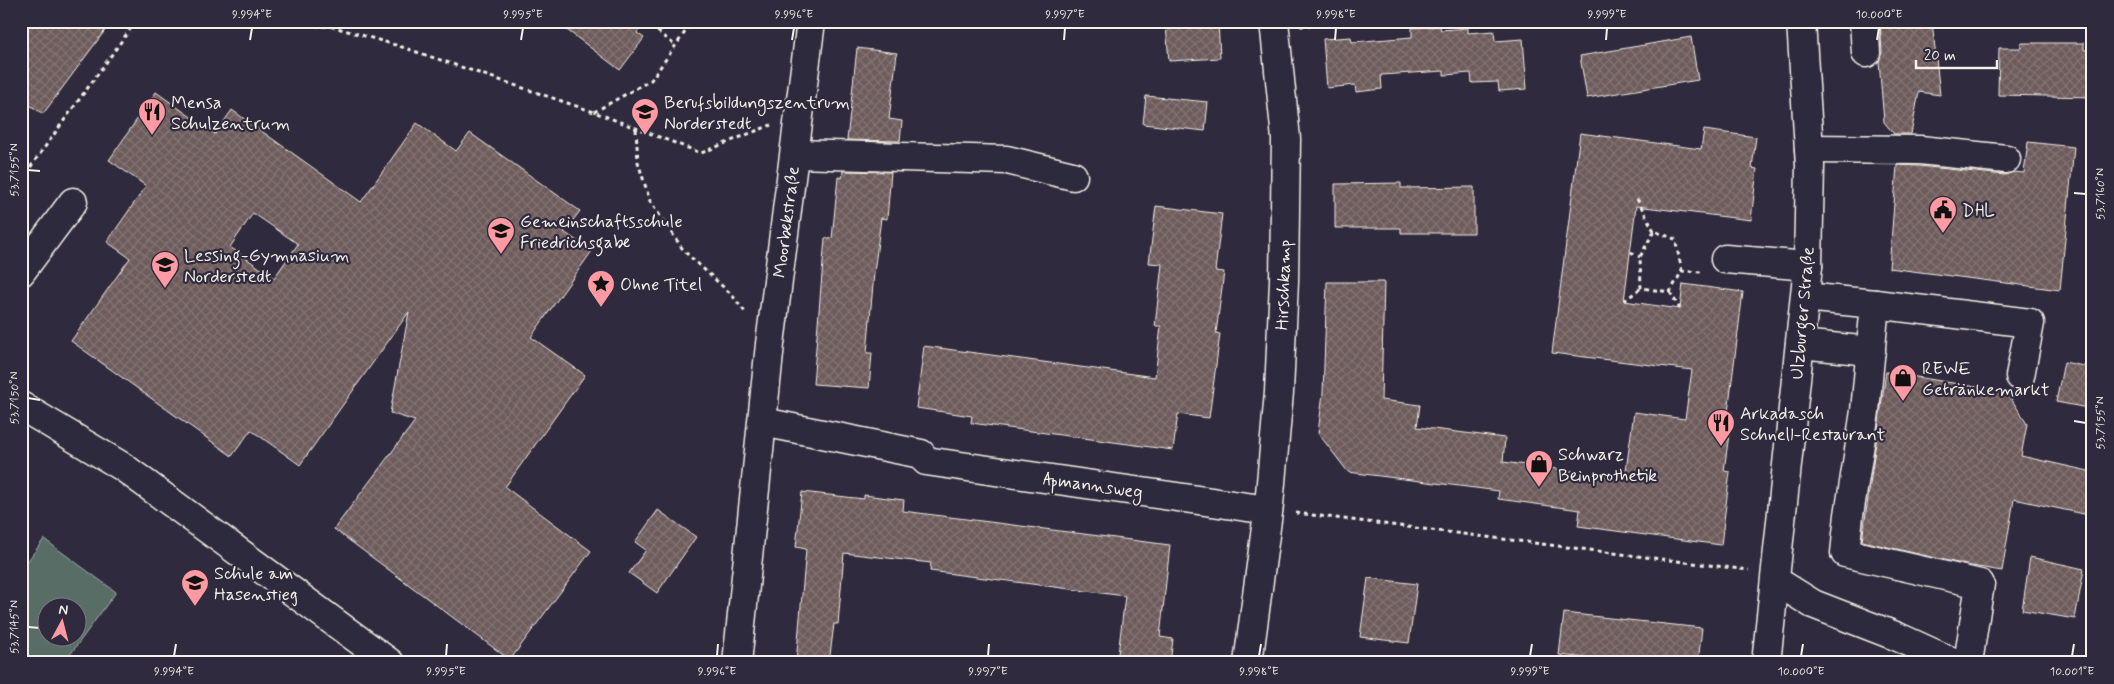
<svg xmlns="http://www.w3.org/2000/svg" width="2114" height="684" font-family="Mynerve,sans-serif">
<defs>
<pattern id="building-cross-hatch" width="8" height="8" patternUnits="userSpaceOnUse" patternTransform="scale(1.25)"><rect width="8" height="8" fill="#6e5b5b"/><path d="M0 0l8 8M0 8l8-8" fill="none" stroke="#837373"/></pattern>
</defs>
<rect width="100%" height="100%" fill="#2f2a3d"/>
<filter id="ink" filterUnits="userSpaceOnUse"><feTurbulence type="fractalNoise" baseFrequency=".02" numOctaves="2"/><feDisplacementMap in="SourceGraphic" scale="10" xChannelSelector="R" yChannelSelector="G"/><feConvolveMatrix kernelMatrix="1 2 1 2 8 2 1 2 1" color-interpolation-filters="sRGB"/></filter>
<g filter="url(#ink)">
<!-- pitch -->
<path fill="#596d66" stroke="#a6afa7" fill-rule="evenodd" d="M44,539L116,592L64,663H21V570ZM48,606H78V636H48Z"/>
<!-- building -->
<g fill="url(#building-cross-hatch)" stroke="#f4f1e8" fill-rule="evenodd">
<path d="M21,21H112L43,114L21,99Z"/>
<path d="M555,21H645L637,33L644,38L620,70Z"/>
<path d="M1218,21L1220,58L1169,61L1166,25Z"/>
<path d="M1880,21H1932L1940,95L1919,92L1911,134H1894L1884,122L1879,61L1882,52Z"/>
<path d="M1440,26L1441,30L1468,28V33L1494,31L1495,41L1523,39L1527,89L1499,91L1498,82L1472,83L1471,73L1444,75V71L1381,75L1382,89L1356,92L1355,85L1327,88L1323,39L1351,37L1352,42L1412,37V28Z"/>
<path d="M1691,37L1698,80L1587,98L1580,56Z"/>
<path d="M2021,43H2084V50H2093V97L1998,95L1999,48H2021Z"/>
<path d="M857,48L897,53L889,119L902,121L900,141L847,140Z"/>
<path d="M156,92L215,134L232,110L361,202L417,123L456,151L470,133L580,211L564,232L592,251L531,337L585,375L505,487L591,551L510,660L334,529L415,421L390,413L409,312L300,465L251,430L232,456L71,341L130,258L107,242L146,186L109,160ZM253,213L298,244L274,278L230,247Z"/>
<path d="M1146,96L1208,102L1205,131L1143,124Z"/>
<path d="M1704,130L1756,137L1752,168L1757,169L1751,220L1636,206L1624,301L1680,309L1683,284L1743,292L1728,412H1732L1724,471L1730,472L1721,545L1578,526L1580,510L1498,499L1499,491L1348,472L1318,433L1323,393L1327,282H1384L1381,400L1420,405L1417,427L1505,438L1503,462L1625,478L1634,412L1685,419L1692,370L1552,353L1580,133L1701,149Z"/>
<path d="M2028,142L2074,147L2060,290L1889,268L1897,165L1919,166L2004,175L2014,172L2024,173Z"/>
<path d="M843,171L891,172L887,219L881,218L874,273L867,353H872L869,388L813,384L825,238L832,239L838,177L842,178Z"/>
<path d="M1401,183V188L1474,187V233H1401V228H1335V184Z"/>
<path d="M1156,206L1222,214L1215,271L1224,272L1216,333L1220,334L1209,418L1178,414L1173,450L971,423L972,416L916,408L924,346L1155,377L1161,326H1155L1162,264L1149,263Z"/>
<path d="M2064,362L2093,368V409L2056,402Z"/>
<path d="M1886,372L2007,392L2027,424L2021,456L2093,472V516L2014,499L2002,571L1966,565L1862,541Z"/>
<path d="M802,492L864,499V495L904,500L903,511L1170,545L1160,637L1173,639L1170,663H1117L1125,596L930,571L931,563L844,553L838,624H834L829,663H796L806,549L796,547Z"/>
<path d="M658,510L696,537L657,593L629,573L646,550L635,542Z"/>
<path d="M2030,557L2084,569L2075,619L2022,610Z"/>
<path d="M1368,578L1417,584L1409,643L1360,637Z"/>
<path d="M1564,613L1702,628L1698,663H1633L1559,655Z"/>
</g>
<g fill="none" stroke-linecap="round" stroke-linejoin="round">
<defs>
<g id="minor">
<path d="M1864,21L1866,53"/>
<path d="M1809,149L1920,150L2006,159"/>
<path d="M795,154L1007,160L1073,176"/>
<path d="M1725,259L1808,266"/>
<path d="M21,272L73,202"/>
<path d="M1805,297L1875,304L1865,411L1849,515L1845,553L1980,584L1968,663"/>
<path d="M1875,304L2030,323L2020,376"/>
<path d="M1800,344L1871,351"/>
<path d="M21,406L123,467L390,663"/>
<path d="M763,422L921,454L926,461L1268,510"/>
<path d="M1776,581L1813,604L1898,637L1955,663"/>
<path d="M737,663L770,344L811,21"/>
<path d="M1248,663L1269,505L1279,392L1284,281L1286,139L1274,21"/>
</g>
<path id="major" d="M1766,663L1808,266L1810,166L1801,21"/>
</defs>
<!-- minor casing -->
<use href="#minor" stroke="#f4f1e8" stroke-width="31"/>
<!-- major casing -->
<use href="#major" stroke="#f4f1e8" stroke-width="31"/>
<!-- path -->
<g stroke="#f4f1e8" stroke-width="3" stroke-dasharray="4 4" stroke-linecap="butt">
<path d="M251,21L334,27L402,47L594,112L701,153L771,125"/>
<path d="M645,21L676,46"/>
<path d="M1300,26L1362,21"/>
<path d="M594,112L651,80L693,21"/>
<path d="M636,129L638,162L650,201L684,251L732,295L745,312"/>
<path d="M21,180L136,21"/>
<path d="M1637,199L1654,231"/>
<path d="M1631,252L1640,257"/>
<path d="M1682,271L1675,239L1654,231L1640,257L1641,288L1670,292L1682,271L1701,272"/>
<path d="M1670,292L1680,309"/>
<path d="M1624,301L1641,288"/>
<path d="M1296,513L1749,570"/>
</g>
<!-- minor -->
<use href="#minor" stroke="#2f2a3d" stroke-width="28"/>
<!-- major -->
<use href="#major" stroke="#2f2a3d" stroke-width="28"/>
</g>
</g>
<!-- ticks -->
<path fill="none" stroke="#f4f1e8" stroke-width="2" d="M250,40L252,28M521,40L523,28M792,40L794,28M1064,40L1065,28M1335,40L1336,28M1606,40L1607,28M1877,40L1879,28M28,170L40,171M2074,193L2086,194M28,398L40,400M2074,421L2086,423M28,627L40,628M174,656L176,644M446,656L447,644M717,656L718,644M988,656L989,644M1259,656L1261,644M1530,656L1532,644M1801,656L1803,644M2072,656L2074,644"/>
<!-- icons -->
<defs>
<symbol id="restaurant-pin" viewBox="-11 -11 22 30"><path d="M0 17L-7.5 6A9.5 9.5 0 1 1 7.5 6Z" fill="#ff9aa2" stroke="#2f2a3d"/><path d="M-5-6h1v4h1v-4h1v4h1v-4h1v5L-1.5 .5V6h-2V.5L-5-1ZM5-6V6H3V1.5H1.5Q1.5-4 5-6Z" fill="#111"/></symbol>
<symbol id="school-pin" viewBox="-11 -11 22 30"><path d="M0 17L-7.5 6A9.5 9.5 0 1 1 7.5 6Z" fill="#ff9aa2" stroke="#2f2a3d"/><path d="M0-5L7-2L0 1L-7-2ZM-4 1L0 2.5L4 1V4Q0 6-4 4Z" fill="#111"/></symbol>
<symbol id="civic-pin" viewBox="-11 -11 22 30"><path d="M0 17L-7.5 6A9.5 9.5 0 1 1 7.5 6Z" fill="#ff9aa2" stroke="#2f2a3d"/><path d="M-.6-6.5H3V-4.5H.6V-3L4-1V1h2V6H-6V1h2V-1L-.6-3ZM-1.2 2.5V6h2.4V2.5Z" fill="#111"/></symbol>
<symbol id="sight-pin" viewBox="-11 -11 22 30"><path d="M0 17L-7.5 6A9.5 9.5 0 1 1 7.5 6Z" fill="#ff9aa2" stroke="#2f2a3d"/><path d="M0-6L1.8-2.2L6-1.7L2.9 1.2L3.7 5.4L0 3.3L-3.7 5.4L-2.9 1.2L-6-1.7L-1.8-2.2Z" fill="#111"/></symbol>
<symbol id="shop-pin" viewBox="-11 -11 22 30"><path d="M0 17L-7.5 6A9.5 9.5 0 1 1 7.5 6Z" fill="#ff9aa2" stroke="#2f2a3d"/><path d="M-5-2.5h2.3a2.7 3.5 0 0 1 5.4 0H5L5.5 6h-11ZM-1.5-2.5h3a1.5 2.3 0 0 0-3 0Z" fill="#111"/></symbol>
</defs>
<g fill-rule="evenodd">
<use href="#restaurant-pin" x="136" y="96" width="32" height="43"/>
<use href="#school-pin" x="629" y="96" width="32" height="43"/>
<use href="#civic-pin" x="1927" y="194" width="32" height="43"/>
<use href="#school-pin" x="485" y="215" width="32" height="43"/>
<use href="#school-pin" x="149" y="249" width="32" height="43"/>
<use href="#sight-pin" x="585" y="268" width="32" height="43"/>
<use href="#shop-pin" x="1887" y="362" width="32" height="43"/>
<use href="#restaurant-pin" x="1705" y="407" width="32" height="43"/>
<use href="#shop-pin" x="1523" y="448" width="32" height="43"/>
<use href="#school-pin" x="179" y="567" width="32" height="43"/>
</g>
<g text-anchor="middle" stroke-width="4.5" stroke-linejoin="round" paint-order="stroke">
<!-- poi labels -->
<g font-size="18" fill="#f4f1e8" stroke="#2f2a3d" text-anchor="start">
<text x="171" y="108">Mensa<tspan x="171" dy="21">Schulzentrum</tspan></text>
<text x="664" y="108">Berufsbildungszentrum<tspan x="664" dy="21">Norderstedt</tspan></text>
<text x="1962" y="216">DHL</text>
<text x="520" y="227">Gemeinschaftsschule<tspan x="520" dy="21">Friedrichsgabe</tspan></text>
<text x="184" y="261">Lessing-Gymnasium<tspan x="184" dy="21">Norderstedt</tspan></text>
<text x="620" y="290">Ohne Titel</text>
<text x="1922" y="374">REWE<tspan x="1922" dy="21">Getränkemarkt</tspan></text>
<text x="1740" y="419">Arkadasch<tspan x="1740" dy="21">Schnell-Restaurant</tspan></text>
<text x="1558" y="460">Schwarz<tspan x="1558" dy="21">Beinprothetik</tspan></text>
<text x="214" y="579">Schule am<tspan x="214" dy="21">Hasenstieg</tspan></text>
</g>
<!-- street labels -->
<g font-size="18" fill="#f4f1e8" stroke="#2f2a3d">
<text transform="translate(786 222) rotate(-83)" y="6">Moorbekstraße</text>
<text transform="translate(1283 285) rotate(-88)" y="6">Hirschkamp</text>
<text transform="translate(1802 313) rotate(-85)" y="6">Ulzburger Straße</text>
<text transform="translate(1093 485) rotate(8)" y="6">Apmannsweg</text>
</g>
</g>
<!-- margin -->
<rect width="2114" height="684" fill="none" stroke="#2f2a3d" stroke-width="55"/>
<!-- north arrow -->
<g transform="translate(62 622) rotate(7)"><circle r="24" fill="#2f2a3d" stroke="#7e7a81"/>
<path d="M0-4L9 19L0 12L-9 19Z" fill="#ff9aa2"/>
<text y="-8" font-size="14" font-weight="bold" text-anchor="middle" fill="#f4f1e8">N</text>
</g>
<!-- scale -->
<path d="M1916 60v8h81v-8" fill="none" stroke="#f4f1e8" stroke-width="2.5"/>
<text x="1924" y="60" font-size="15" fill="#f4f1e8" stroke="#2f2a3d" stroke-width="4" paint-order="stroke">20 m</text>
<rect x="28" y="28" width="2058" height="628" fill="none" stroke="#f4f1e8" stroke-width="2"/>
<g font-size="12" text-anchor="middle" fill="#f4f1e8">
<text x="252" y="18">9.994°E</text>
<text x="523" y="18">9.995°E</text>
<text x="794" y="18">9.996°E</text>
<text x="1065" y="18">9.997°E</text>
<text x="1336" y="18">9.998°E</text>
<text x="1607" y="18">9.999°E</text>
<text x="1879" y="18">10.000°E</text>
<text transform="translate(14 170) rotate(-90)" y="4">53.7155°N</text>
<text transform="translate(2100 194) rotate(-90)" y="4">53.7160°N</text>
<text transform="translate(14 398) rotate(-90)" y="4">53.7150°N</text>
<text transform="translate(2100 423) rotate(-90)" y="4">53.7155°N</text>
<text transform="translate(14 627) rotate(-90)" y="4">53.7145°N</text>
<text x="174" y="675">9.994°E</text>
<text x="446" y="675">9.995°E</text>
<text x="717" y="675">9.996°E</text>
<text x="988" y="675">9.997°E</text>
<text x="1259" y="675">9.998°E</text>
<text x="1530" y="675">9.999°E</text>
<text x="1801" y="675">10.000°E</text>
<text x="2072" y="675">10.001°E</text>
</g>
</svg>
